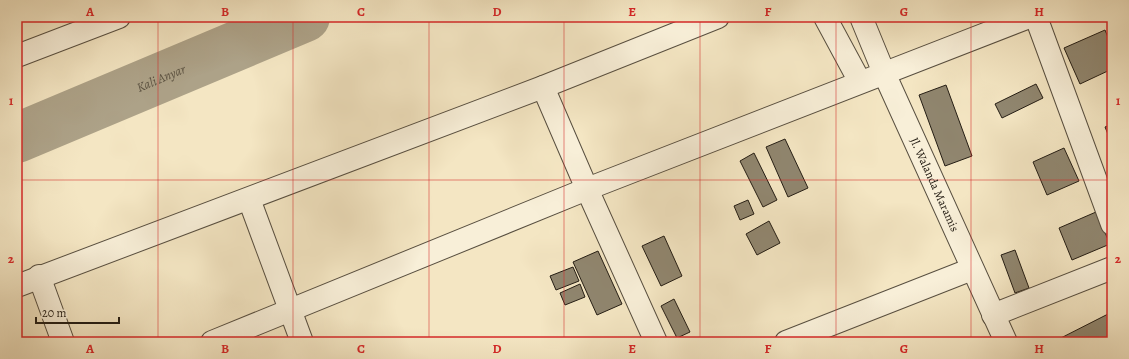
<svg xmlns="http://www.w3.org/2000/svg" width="1129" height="359" font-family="Alegreya,serif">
<rect width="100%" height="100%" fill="#f4e6c3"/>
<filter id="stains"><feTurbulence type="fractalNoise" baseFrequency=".005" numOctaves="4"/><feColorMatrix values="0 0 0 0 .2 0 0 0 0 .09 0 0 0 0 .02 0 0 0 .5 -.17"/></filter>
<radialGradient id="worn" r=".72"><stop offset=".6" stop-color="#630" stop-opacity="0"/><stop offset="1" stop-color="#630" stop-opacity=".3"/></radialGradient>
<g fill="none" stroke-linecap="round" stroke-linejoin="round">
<!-- river -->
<path stroke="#ada288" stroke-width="50" id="s1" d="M17,138L305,17"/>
</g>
<!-- building -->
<g fill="#90866f" stroke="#241d14">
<path d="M1105,30L1112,47V69L1080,84L1064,48Z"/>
<path d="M1036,84L1043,98L1002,118L995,104Z"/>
<path d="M946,85L972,156L945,166L919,95Z"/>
<path d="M1112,124V144L1105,127Z"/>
<path d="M785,139L808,188L788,197L766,147Z"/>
<path d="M1064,148L1079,181L1047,195L1033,162Z"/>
<path d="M754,153L777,200L763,207L740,161Z"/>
<path d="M748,200L754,214L740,220L734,206Z"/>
<path d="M1096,212L1110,244L1072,260L1059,228Z"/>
<path d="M769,221L780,243L757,255L746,234Z"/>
<path d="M664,236L682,276L661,286L642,246Z"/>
<path d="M1015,250L1029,288L1015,293L1001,255Z"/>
<path d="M598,251L622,304L597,315L573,262Z"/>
<path d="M573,267L579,281L556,290L550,276Z"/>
<path d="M580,284L585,297L565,305L560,293Z"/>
<path d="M674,299L690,332L677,338L661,306Z"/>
<path d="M1112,312V342H1053Z"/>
</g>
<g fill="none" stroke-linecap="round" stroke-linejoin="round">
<defs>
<g id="minor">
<path d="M825,17L860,82"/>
<path id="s2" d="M861,17L884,73L1006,342"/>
<path d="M1036,17L1112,224"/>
<path d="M17,56L119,17"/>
<path d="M543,87L587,189L656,342"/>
<path d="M249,199L302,342"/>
<path d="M39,276L63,342"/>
<path d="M17,286L543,87L718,17"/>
<path d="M993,315L1112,268"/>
<path d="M212,342L587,189L1029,17"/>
<path d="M786,342L972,269"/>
</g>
</defs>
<!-- minor casing -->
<use href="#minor" stroke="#584f40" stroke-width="24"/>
<!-- minor -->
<use href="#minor" stroke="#f8efd8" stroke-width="22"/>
</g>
<!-- grid -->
<path fill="none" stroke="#d62828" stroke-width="1" stroke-opacity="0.55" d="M158,17V342M293,17V342M429,17V342M564,17V342M700,17V342M836,17V342M971,17V342M17,180H1112"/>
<g text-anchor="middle" stroke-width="3" stroke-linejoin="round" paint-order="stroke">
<!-- street labels -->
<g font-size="12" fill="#241d14" stroke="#f8efd8">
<text dy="4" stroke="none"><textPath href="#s2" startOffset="183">Jl. Walanda Maramis</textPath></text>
</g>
<!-- water labels -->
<g font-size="13" font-style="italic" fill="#5b5242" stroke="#f8efd8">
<text dy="5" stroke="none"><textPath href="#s1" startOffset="156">Kali Anyar</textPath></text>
</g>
</g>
<!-- margin -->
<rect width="1129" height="359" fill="none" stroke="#f4e6c3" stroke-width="44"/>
<!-- scale -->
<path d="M36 317v6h83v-6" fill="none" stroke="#241d14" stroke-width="2"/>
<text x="42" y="317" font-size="12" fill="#241d14" stroke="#f8efd8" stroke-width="3" paint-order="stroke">20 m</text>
<rect x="22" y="22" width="1085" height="315" fill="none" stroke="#d62828" stroke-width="1.5"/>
<g font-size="13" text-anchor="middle" font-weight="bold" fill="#d62828">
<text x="90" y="16">A</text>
<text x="225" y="16">B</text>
<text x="361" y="16">C</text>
<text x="497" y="16">D</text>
<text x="632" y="16">E</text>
<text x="768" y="16">F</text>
<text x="904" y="16">G</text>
<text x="1039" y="16">H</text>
<text x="11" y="105">1</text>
<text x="1118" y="105">1</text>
<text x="11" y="263">2</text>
<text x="1118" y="263">2</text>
<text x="90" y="353">A</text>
<text x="225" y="353">B</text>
<text x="361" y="353">C</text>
<text x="497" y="353">D</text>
<text x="632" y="353">E</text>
<text x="768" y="353">F</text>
<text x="904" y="353">G</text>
<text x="1039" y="353">H</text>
</g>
<rect width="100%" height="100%" filter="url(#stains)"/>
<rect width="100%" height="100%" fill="url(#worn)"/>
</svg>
